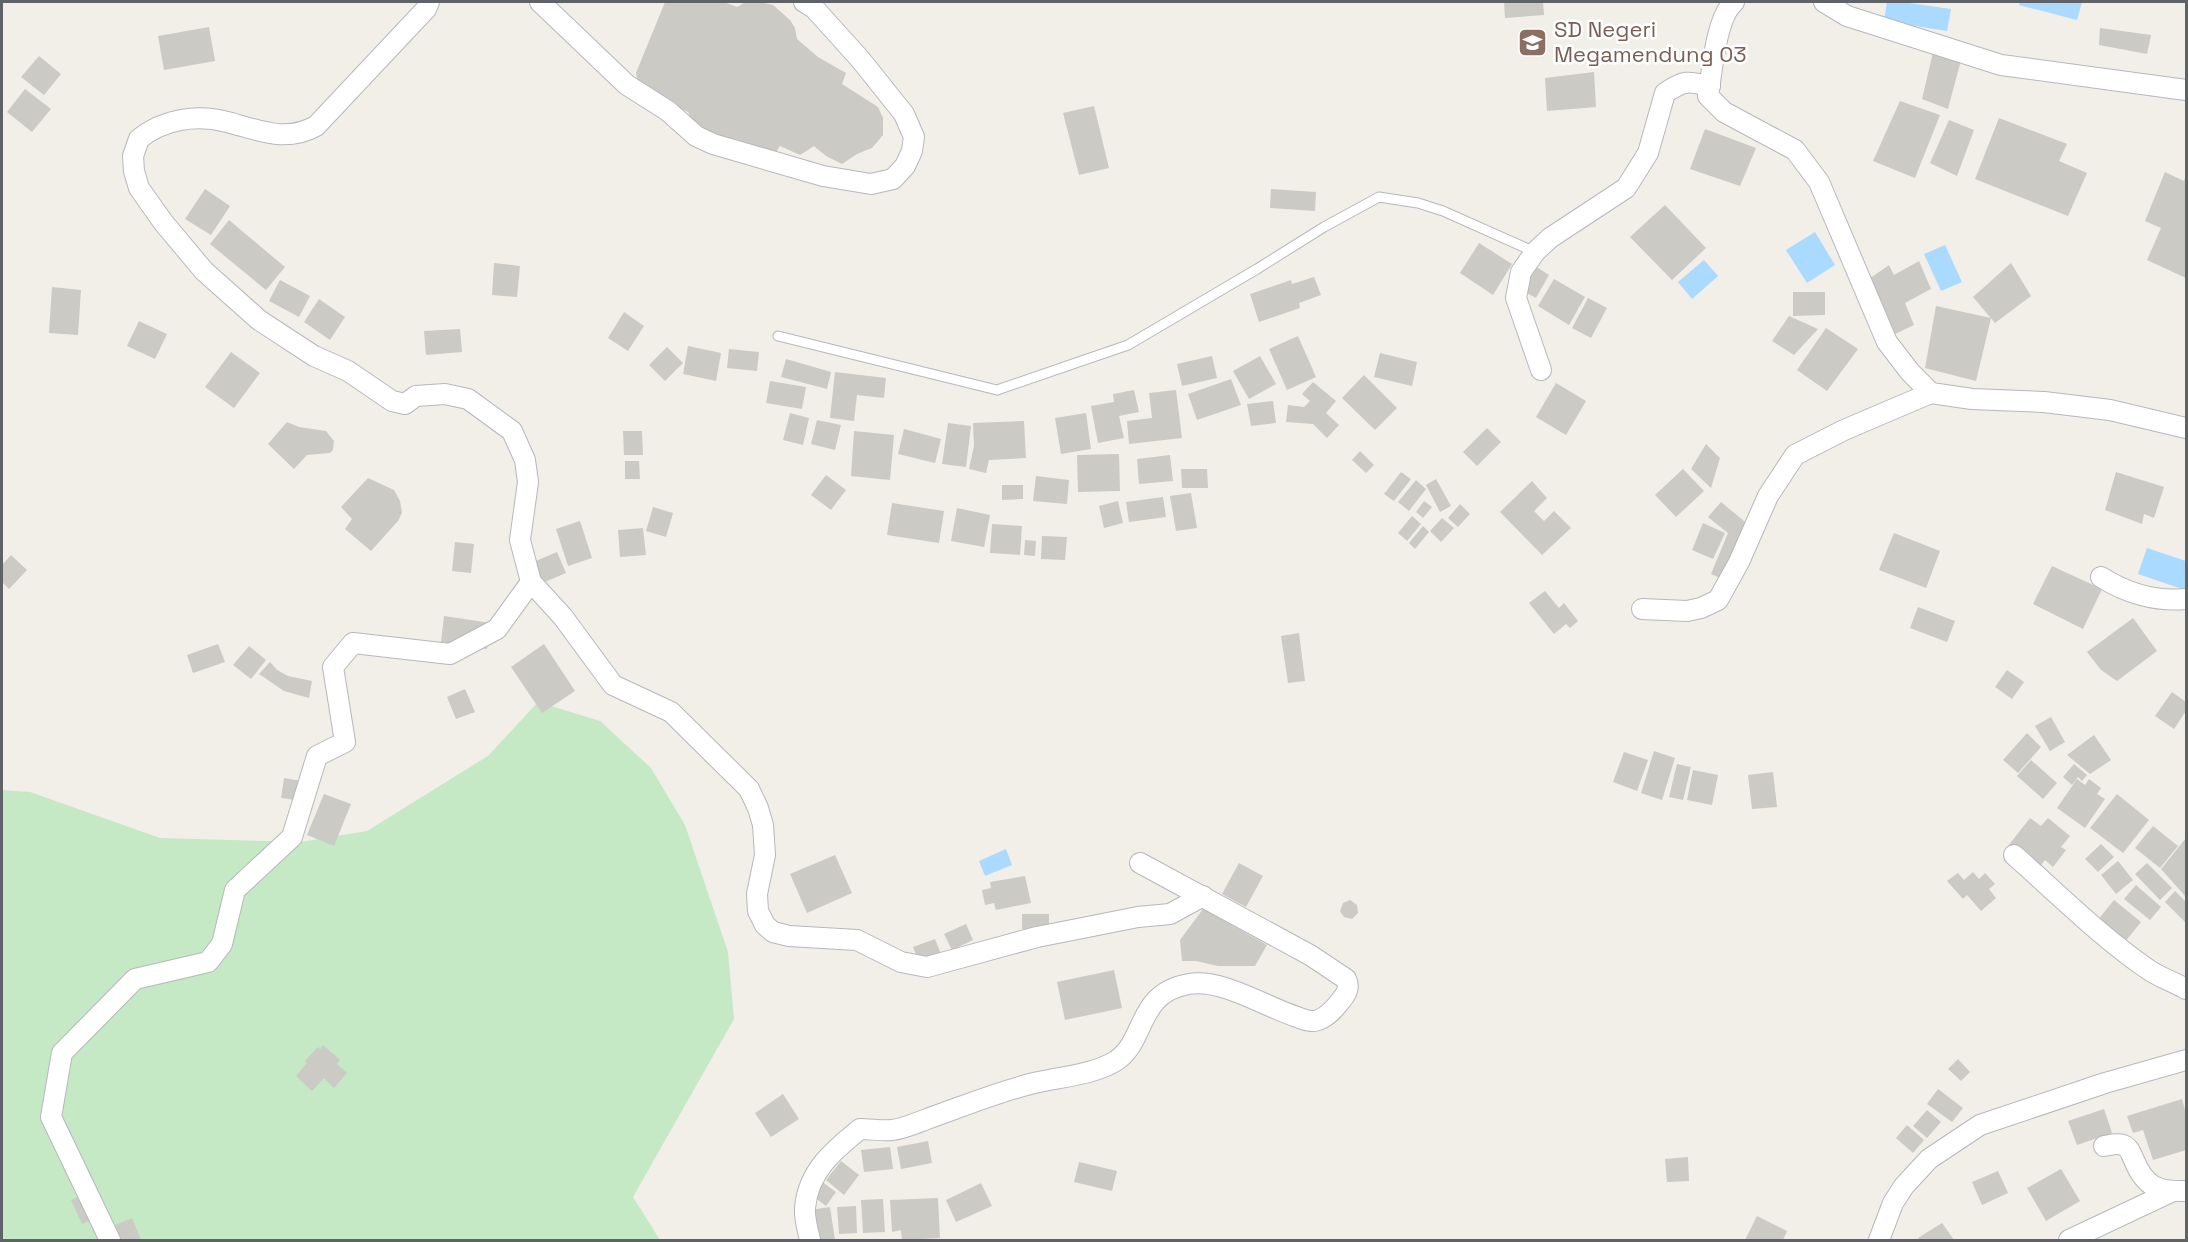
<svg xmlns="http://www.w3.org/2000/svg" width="2188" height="1242" font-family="'Space Grotesk',sans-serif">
<rect width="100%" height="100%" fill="#f1efe8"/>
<!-- green -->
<path fill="#c5e8c5" d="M538,702L600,721L651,768L685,825L728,952L734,1019L633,1197L660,1240H2V790L30,792L160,838L301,842L367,831L488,756Z"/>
<!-- water -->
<g fill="#aadaff">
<path d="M1887,2H1902L1951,9L1947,31L1884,21Z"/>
<path d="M2020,2H2082L2077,20L2019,5Z"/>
<path d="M1815,232L1835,265L1807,283L1786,250Z"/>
<path d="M1945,245L1962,282L1941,291L1924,254Z"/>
<path d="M1704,260L1718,276L1692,299L1678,282Z"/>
<path d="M2147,548L2186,561L2185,590L2138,574Z"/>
<path d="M1006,849L1012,865L985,876L979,861Z"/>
</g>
<!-- building -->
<g fill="#cccac5">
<path d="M665,2H724L737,7L744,3L761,2L773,5L790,20L795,28L797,39L818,57L846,73L842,84L878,107L883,118V135L872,148L857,154L842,164L826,156L814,146L800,155L780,146L773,157L736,139L713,137L697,129L688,112L639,89L636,73Z"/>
<path d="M1504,2H1543L1544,15L1505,18Z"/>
<path d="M209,27L215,61L164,70L158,36Z"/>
<path d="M2100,28L2151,35L2147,54L2099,45Z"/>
<path d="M1934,48L1961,60L1948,109L1922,99Z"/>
<path d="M39,56L61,74L44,95L21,77Z"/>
<path d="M1594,72L1596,107L1547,111L1545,78Z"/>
<path d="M25,89L51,109L32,132L7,112Z"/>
<path d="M1900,101L1940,115L1915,178L1873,161Z"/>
<path d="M1094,106L1109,168L1079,175L1063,113Z"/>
<path d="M1999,118L2067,144L2059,161L2087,173L2068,216L1975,179Z"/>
<path d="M1949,120L1974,130L1957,176L1930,163Z"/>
<path d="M1705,129L1756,148L1740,186L1690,169Z"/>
<path d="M2165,172L2184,181L2186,175V278L2147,260L2161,228L2145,221Z"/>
<path d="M205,189L230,206L211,235L185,219Z"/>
<path d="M1271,189L1316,192L1315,211L1270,208Z"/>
<path d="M1665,205L1706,248L1672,280L1630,237Z"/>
<path d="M229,220L285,267L266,290L210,244Z"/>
<path d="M1479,243L1512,264L1493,295L1460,273Z"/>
<path d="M1919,261L1931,289L1905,303L1914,325L1893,335L1869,279L1889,265L1894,275Z"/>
<path d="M494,263L520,266L517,297L492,295Z"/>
<path d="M2011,263L2031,296L1995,323L1973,297Z"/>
<path d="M1535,266L1549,275L1536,298L1521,290Z"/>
<path d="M1314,277L1321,295L1299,303L1300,308L1259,322L1250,294L1291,280L1292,284Z"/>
<path d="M1554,279L1585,297L1569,325L1538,306Z"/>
<path d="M280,280L310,296L299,317L269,301Z"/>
<path d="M52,287L81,290L78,335L49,333Z"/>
<path d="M1793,292H1825V315L1793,316Z"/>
<path d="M1588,298L1607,308L1591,338L1572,328Z"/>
<path d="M319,299L345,317L330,340L304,322Z"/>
<path d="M1936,306L1991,318L1976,381L1925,368Z"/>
<path d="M624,312L644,326L628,351L608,338Z"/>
<path d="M1789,316L1818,329L1794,355L1772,341Z"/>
<path d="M139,321L167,334L155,359L127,346Z"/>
<path d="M1826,328L1858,349L1827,391L1797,370Z"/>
<path d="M460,329L462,352L426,355L424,331Z"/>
<path d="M1298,336L1316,377L1287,390L1269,349Z"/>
<path d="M688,346L721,353L716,381L683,374Z"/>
<path d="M667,347L683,363L665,381L649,365Z"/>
<path d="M729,349L759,352L757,371L727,368Z"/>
<path d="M231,352L260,373L234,408L205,387Z"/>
<path d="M1380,353L1417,362L1412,386L1374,377Z"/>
<path d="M1212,356L1217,378L1182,386L1177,364Z"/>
<path d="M1260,356L1276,384L1249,399L1233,371Z"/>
<path d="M786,359L831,372L827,389L781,377Z"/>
<path d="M835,372L886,378L884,398L857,395L854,421L830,418Z"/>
<path d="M1364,375L1397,408L1375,430L1342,398Z"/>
<path d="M1231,379L1241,405L1197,420L1188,394Z"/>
<path d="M770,381L806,387L802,409L766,403Z"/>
<path d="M1313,382L1336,401L1326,413L1339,425L1327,438L1313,424L1286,422L1288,405L1304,407L1310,401L1302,394Z"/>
<path d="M1556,383L1586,401L1566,435L1536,417Z"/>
<path d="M1134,390L1139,412L1119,416L1124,438L1098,443L1091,406L1114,402L1113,394Z"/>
<path d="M1176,390L1182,438L1129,444L1127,421L1152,418L1149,393Z"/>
<path d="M1273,401L1276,423L1251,426L1247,404Z"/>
<path d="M790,413L809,418L803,445L783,440Z"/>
<path d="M1086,413L1091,449L1061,454L1055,418Z"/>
<path d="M817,420L841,425L835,450L811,444Z"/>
<path d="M1024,421L1026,458L989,460L986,473L969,469L974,446L973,423Z"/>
<path d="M287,422L299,427L326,431L334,441L333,450L330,453L307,455L294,469L268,444Z"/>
<path d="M948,423L971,426L966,467L942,464Z"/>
<path d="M1487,428L1501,442L1477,466L1463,452Z"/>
<path d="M904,429L941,439L935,463L898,454Z"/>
<path d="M623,431H642L643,455H624Z"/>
<path d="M854,431L894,435L890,480L851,476Z"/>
<path d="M1706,444L1720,458L1711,488L1691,469Z"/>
<path d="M1360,451L1374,465L1366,473L1352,460Z"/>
<path d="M1119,454L1120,491L1078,492L1077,455Z"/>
<path d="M1170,455L1173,481L1139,484L1137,459Z"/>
<path d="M625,461H639L640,479H625Z"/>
<path d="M1181,469H1207L1208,488H1182Z"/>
<path d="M1683,469L1704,491L1676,517L1655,495Z"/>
<path d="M1401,472L1411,479L1394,501L1384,494Z"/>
<path d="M2116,472L2164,487L2154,518L2144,514L2142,524L2105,510Z"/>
<path d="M826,475L846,490L831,510L811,495Z"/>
<path d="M1036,476L1069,480L1067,504L1033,501Z"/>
<path d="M368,478L394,490L400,501L402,513L398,521L371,551L345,529L352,519L341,507Z"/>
<path d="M1436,479L1451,506L1440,512L1426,485Z"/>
<path d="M1416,480L1426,489L1409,511L1398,502Z"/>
<path d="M1532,481L1547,498L1534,511L1544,521L1554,511L1571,528L1542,555L1500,512Z"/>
<path d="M1002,485H1023V499L1002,500Z"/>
<path d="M1191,493L1197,528L1176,531L1170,496Z"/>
<path d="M1163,497L1166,517L1129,522L1126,502Z"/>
<path d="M1118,501L1123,523L1104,528L1099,506Z"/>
<path d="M1424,501L1432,507L1423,518L1416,512Z"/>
<path d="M1721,502L1750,526L1725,580L1711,574L1728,533L1708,517Z"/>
<path d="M892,503L944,511L939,543L887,535Z"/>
<path d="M1460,504L1470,514L1458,527L1448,518Z"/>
<path d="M653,507L673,513L666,537L646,531Z"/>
<path d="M957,508L990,515L984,547L951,541Z"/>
<path d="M1412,516L1421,524L1407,541L1398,533Z"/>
<path d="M1442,518L1454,528L1441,542L1430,531Z"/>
<path d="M580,521L592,558L568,566L556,529Z"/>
<path d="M1703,523L1725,533L1713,559L1692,550Z"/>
<path d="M992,524L1022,526L1020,555L990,553Z"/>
<path d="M1423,526L1429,532L1415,549L1409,543Z"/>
<path d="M643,528L646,555L620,557L618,530Z"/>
<path d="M1894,533L1940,551L1926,588L1879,570Z"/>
<path d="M1042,536L1067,537L1065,560L1041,559Z"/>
<path d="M1025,540L1036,541L1035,556L1024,555Z"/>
<path d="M455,542L474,544L471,573L452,571Z"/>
<path d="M557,552L566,573L533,587L524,566Z"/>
<path d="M11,555L27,570L9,589L2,582V565Z"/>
<path d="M2052,566L2102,589L2083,629L2033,604Z"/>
<path d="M1545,591L1559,608L1564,603L1578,621L1570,628L1566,624L1554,634L1529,603Z"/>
<path d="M1918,607L1955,621L1947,642L1910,628Z"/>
<path d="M444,616L491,623L487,649L441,642Z"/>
<path d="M2133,618L2157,651L2117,681L2101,670L2087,652Z"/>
<path d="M1299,633L1305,681L1288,683L1281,636Z"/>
<path d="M218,644L225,662L193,673L187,655Z"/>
<path d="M544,644L575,691L542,713L511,667Z"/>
<path d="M249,646L266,660L251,679L233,665Z"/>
<path d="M270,662L277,670L288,676L312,681L309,698L284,691L259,674Z"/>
<path d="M2007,670L2024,682L2012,699L1995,687Z"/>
<path d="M465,689L475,712L456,719L447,697Z"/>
<path d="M2172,692L2186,702V711L2174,729L2155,716Z"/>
<path d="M2051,717L2065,742L2050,751L2035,726Z"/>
<path d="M2027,733L2041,747L2018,773L2003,760Z"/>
<path d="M2094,735L2111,760L2090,774L2067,755Z"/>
<path d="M1654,751L1675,758L1662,800L1641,793Z"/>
<path d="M1624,752L1648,760L1637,791L1613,782Z"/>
<path d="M2031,760L2057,783L2043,799L2017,776Z"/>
<path d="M1677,764L1691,767L1683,800L1669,797Z"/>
<path d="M2074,764L2087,775L2082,781L2078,777L2072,785L2063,777Z"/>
<path d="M1693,770L1718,775L1712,805L1687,800Z"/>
<path d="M1773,772L1777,807L1752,809L1748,775Z"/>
<path d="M284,778L313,783L310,802L281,798Z"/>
<path d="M2077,779L2085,785L2089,779L2101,788L2097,794L2105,799L2085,828L2057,808Z"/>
<path d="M324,794L351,804L334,846L307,835Z"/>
<path d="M2117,794L2149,820L2123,853L2090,828Z"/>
<path d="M2030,818L2041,826L2048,818L2070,836L2061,847L2066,850L2053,867L2045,860L2037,870L2008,846Z"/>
<path d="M2153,826L2178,846L2160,868L2135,848Z"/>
<path d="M2186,838V897L2161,869Z"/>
<path d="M2101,844L2114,857L2098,872L2085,859Z"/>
<path d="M835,855L852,893L807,913L790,874Z"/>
<path d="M2118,861L2133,880L2116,894L2101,875Z"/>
<path d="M1239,863L1263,876L1246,907L1222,894Z"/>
<path d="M2147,863L2172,888L2160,900L2135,874Z"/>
<path d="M1973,872L1979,879L1985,873L1995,884L1989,889L1996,898L1981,911L1967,895L1963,899L1947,881L1958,873L1964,880Z"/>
<path d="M1025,876L1031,903L996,910L994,903L985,905L982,890L991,888L990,882Z"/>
<path d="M2136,885L2161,907L2150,920L2124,899Z"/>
<path d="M2175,891L2186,902V923L2165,902Z"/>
<path d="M1350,900L1357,905L1358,913L1352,919L1344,917L1340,911L1343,903Z"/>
<path d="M2114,900L2141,922L2124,943L2097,921Z"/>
<path d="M1203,909L1267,945L1255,966H1218L1196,961H1182L1180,940Z"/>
<rect x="1022" y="914" width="27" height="15"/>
<path d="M966,924L973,940L952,950L944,934Z"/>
<path d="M935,939L941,954L919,963L913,947Z"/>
<path d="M1114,970L1122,1008L1065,1020L1057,982Z"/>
<path d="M323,1045L340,1060L337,1064L347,1073L334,1088L324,1078L312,1091L296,1076L307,1063L305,1061L318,1047L320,1049Z"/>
<path d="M1958,1059L1970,1072L1961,1081L1948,1069Z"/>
<path d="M1938,1089L1963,1108L1952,1122L1927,1104Z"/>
<path d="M783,1094L799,1119L771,1137L755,1113Z"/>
<path d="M2182,1099L2186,1114V1150L2153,1160L2143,1130L2133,1133L2127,1116Z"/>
<path d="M2104,1109L2112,1133L2077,1145L2068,1121Z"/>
<path d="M1927,1110L1941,1122L1927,1138L1913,1126Z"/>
<path d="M1907,1125L1924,1140L1913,1153L1896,1138Z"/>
<path d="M928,1141L932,1163L901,1169L897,1147Z"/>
<path d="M890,1147L893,1169L864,1172L861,1150Z"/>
<path d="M1688,1157L1689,1181L1667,1182L1665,1159Z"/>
<path d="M841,1161L859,1175L844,1195L826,1180Z"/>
<path d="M1079,1162L1117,1171L1112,1191L1074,1182Z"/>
<path d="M2061,1169L2080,1201L2046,1221L2027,1188Z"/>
<path d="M1998,1171L2008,1193L1982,1205L1972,1182Z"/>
<path d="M821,1181L836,1192L826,1206L810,1194Z"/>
<path d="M981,1183L992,1206L956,1222L946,1200Z"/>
<path d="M87,1193L98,1217L82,1224L71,1200Z"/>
<path d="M938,1198L940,1238L902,1240L901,1230L892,1232L890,1200Z"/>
<path d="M883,1199L885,1232L863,1233L861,1200Z"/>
<path d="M856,1206L857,1233L839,1234L837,1207Z"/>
<path d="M830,1207L835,1240H815L810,1210Z"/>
<path d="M1757,1216L1787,1231L1783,1240H1745Z"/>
<path d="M132,1218L141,1240H122L115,1225Z"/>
<path d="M1942,1223L1954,1240H1920L1918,1238Z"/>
</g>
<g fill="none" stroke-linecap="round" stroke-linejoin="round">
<defs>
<path id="lane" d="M778,336L997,390L1128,345L1257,269L1324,227L1379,197L1418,203L1443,211L1535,252"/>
<g id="street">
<path d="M429,2L426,9L316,126C285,143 259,130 227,122C197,114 163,119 139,139L133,156L134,171L139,188L163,222L204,271L259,320L314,356L348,371L392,401L405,404L416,396L445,394L468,399L512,431L525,460L528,482L520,540L531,582L563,617L613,685L671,712L749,789L758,808L763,825L765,855L757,894L758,911L765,925L773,932L789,936L857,940L901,962L927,967L1037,937L1138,917L1170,914L1203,896"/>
<path d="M540,2L627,85L668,111L696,136L713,144L823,176L871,184L893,179L905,166L912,151L914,137L904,114L860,59L814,8L804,2"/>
<path d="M1734,2C1716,17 1712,72 1708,96L1724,112L1795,150L1819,182L1887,342L1910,372L1931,393L1972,399L2044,402L2110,410L2186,428"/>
<path d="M1824,2L1847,16L2001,65L2186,90"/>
<path d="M1541,370L1516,298L1521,272L1535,252L1550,238L1626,188L1648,153L1665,93C1684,80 1688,81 1710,86"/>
<path d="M2101,577C2126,593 2156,602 2186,599"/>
<path d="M1642,609L1687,611L1701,608L1718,600L1739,562L1768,496L1795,455L1844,430L1931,393"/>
<path d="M2014,855C2058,894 2101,937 2149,970C2161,978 2174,982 2186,989"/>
<path d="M2104,1146C2110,1145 2118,1143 2123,1145C2130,1148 2131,1154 2134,1160C2145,1187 2158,1192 2186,1191"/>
<path d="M110,1240L51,1117L62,1053L135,979L208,962L222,944L235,890L292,837L317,756L345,742L333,667L353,643L450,654L497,629L531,582"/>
<path d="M810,1240C808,1230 804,1218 805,1208C808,1171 834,1150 860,1129C871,1129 882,1131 892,1130C903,1129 916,1123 927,1119C961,1107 995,1093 1030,1084C1057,1077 1089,1076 1114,1062C1147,1043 1135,993 1189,984C1221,978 1266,1007 1297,1017C1303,1019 1311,1023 1318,1020C1328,1017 1336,1007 1342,999C1347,993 1350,987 1346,979L1310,955L1140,863"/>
<path d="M1879,1240L1893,1203L1904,1186L1929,1159L1980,1125L2105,1083L2186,1060"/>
<path d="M2069,1240L2173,1191"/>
</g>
</defs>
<!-- lane casing -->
<use href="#lane" stroke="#b5b8bc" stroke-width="11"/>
<!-- street casing -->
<use href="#street" stroke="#b5b8bc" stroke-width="22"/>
<!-- lane -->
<use href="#lane" stroke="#fff" stroke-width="9"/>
<!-- street -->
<use href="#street" stroke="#fff" stroke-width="20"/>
</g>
<!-- icons -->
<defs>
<symbol id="school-square" viewBox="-11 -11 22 22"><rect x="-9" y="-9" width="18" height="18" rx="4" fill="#8d6e63" stroke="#fff"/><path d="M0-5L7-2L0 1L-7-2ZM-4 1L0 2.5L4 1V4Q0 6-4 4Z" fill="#fff"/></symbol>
</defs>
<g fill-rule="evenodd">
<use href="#school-square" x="1516" y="26" width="33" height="33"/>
</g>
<g text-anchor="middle" stroke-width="5" stroke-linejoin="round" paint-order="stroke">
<!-- education labels -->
<g font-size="22" fill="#785e54" stroke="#fff" text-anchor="start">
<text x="1554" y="37">SD Negeri<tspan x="1554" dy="25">Megamendung 03</tspan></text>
</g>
</g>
<!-- border -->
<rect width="2188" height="1242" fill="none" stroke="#5f6368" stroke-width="6"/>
</svg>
